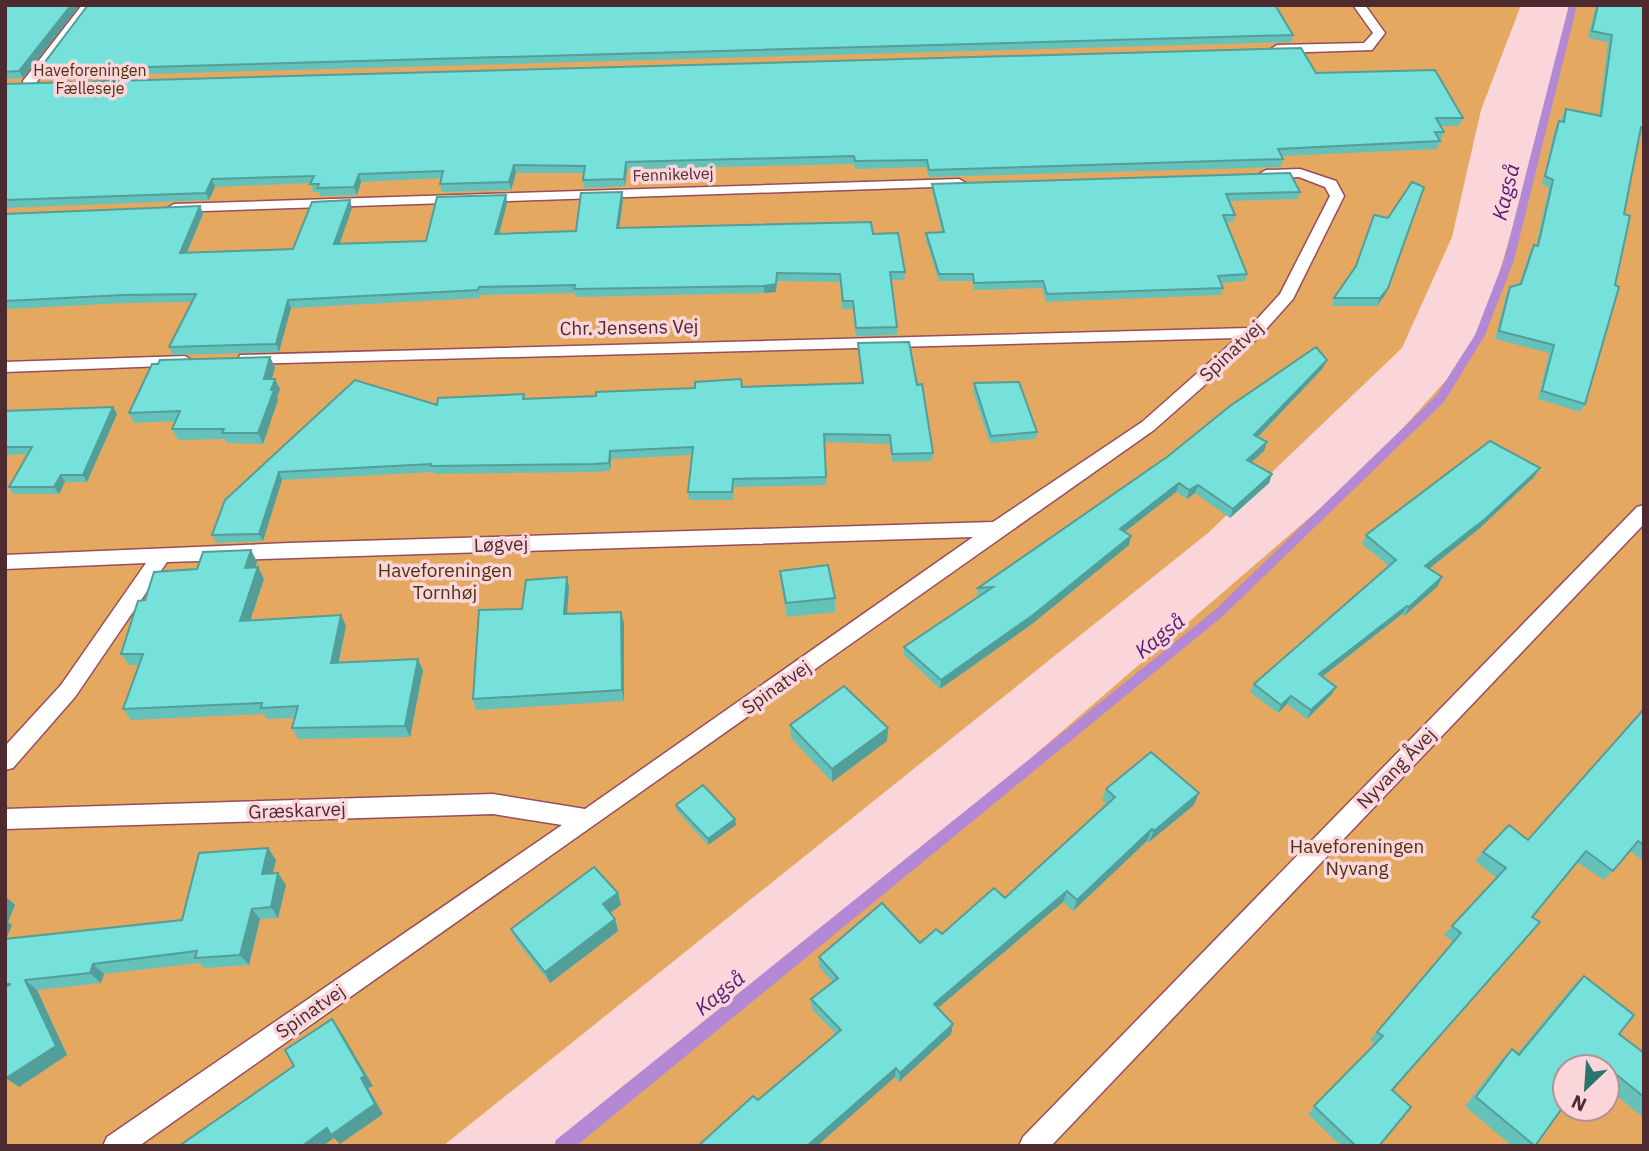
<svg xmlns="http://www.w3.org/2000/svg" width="1649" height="1151" font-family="'IBM Plex Sans',sans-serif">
<rect width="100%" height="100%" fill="#fad6db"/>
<!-- green -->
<g fill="#e4a861" fill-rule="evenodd">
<path d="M5,5H1521L1481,110L1452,237L1402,348L1208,533L443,1146H5Z"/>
<path d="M1572,5H1644V1146H560L1002,783L1367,468L1477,346L1527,181ZM1565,1067H1607V1109H1565Z"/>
</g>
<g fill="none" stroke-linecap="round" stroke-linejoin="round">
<!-- stream -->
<path fill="#b388d5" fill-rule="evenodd" d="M1569,5H1577L1514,260L1485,335L1444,402L1223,616L576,1146H554L556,1140L1215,610L1436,396L1475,335L1504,260Z"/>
<defs>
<g id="lane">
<path d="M82,5H94L33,87H23V81Z"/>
<path d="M1353,5H1365L1385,33L1372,50L1277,53L1271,49L1277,45L1364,43L1373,33Z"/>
<path d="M1300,169L1336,181L1344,196L1293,299L1259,337L1154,430L139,1146H103L107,1137L562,825L493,814L5,829V809L493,794L585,809L973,537L167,562L75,697L13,768L5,770V746L61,685L146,563L5,569V555L289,543L993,522L1142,422L1237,338L246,364L240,363L238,359L240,355L1249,328L1280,294L1330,196L1325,187L1299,177L1266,178L1259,174L1266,170Z"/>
<path d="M959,179L966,183L964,186L174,212L167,208L174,204Z"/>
<path d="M185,356L193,361L191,365L5,372V362Z"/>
<path d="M1644,505V524L1051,1146H1019L1023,1137L1637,507Z"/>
</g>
</defs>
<!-- lane casing -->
<use href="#lane" stroke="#984d5b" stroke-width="3"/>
<!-- lane -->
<use href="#lane" fill="#fff" fill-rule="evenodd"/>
</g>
<!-- wall -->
<g fill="#65c2bb">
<path d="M5,5L23,78L5,79Z"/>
<path d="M1596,5H1644V136L1639,135L1585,404L1580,412L1538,399L1549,353L1495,339L1506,296L1510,287L1519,284L1530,252L1534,245H1536L1549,188L1542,184L1555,129L1559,121L1562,122V117L1566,109L1599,115L1608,42L1588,38Z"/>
<path d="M1293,35L1291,42L42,77L39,70Z"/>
<path d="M1316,73L1463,118L1459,126H1440L1444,132L1441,140H1440V141L1437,149L1282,156L1283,159L1281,167L929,177L926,167L855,169L854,164L627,169L625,186L584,188L583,180L584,173H516L511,190L442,192L440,184L441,178L361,182L357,195L320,196L319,192H313L311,183L215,187L209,200L5,208V84Z"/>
<path d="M932,184L1300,192L1297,199L1229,201L1235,215L1233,222H1225L1247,274L1245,281L1221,283L1223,288L1221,295L1046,302L1042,288L974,290L972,281H939L926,240V233L942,232L932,191Z"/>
<path d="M506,195L507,203L499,234L576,231L623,200L619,228L873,234L905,272L904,280H891L897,327V335L856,336L853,309H842L840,282L777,281L776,292L764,293L576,297L575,293L480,295V298L291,308L279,352L173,355L169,347L192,302L127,303L5,309V214L200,206L203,214L187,253L293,249L352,208L340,243L426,241Z"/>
<path d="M1385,295L1377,306H1332L1334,298Z"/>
<path d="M858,343L917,385L933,453L932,461L892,462L890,444L825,442L826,485L734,487L733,500H689L688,492L692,455L611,459L610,471L596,472L434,474L433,472L282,480L263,541L217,543L212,535L355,380L437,405L524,394L525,399L596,396L742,387L862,383L858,351Z"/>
<path d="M1327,360L1323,368L1258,437L1264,451L1251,462L1272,474L1269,483L1230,518L1195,493L1187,499L1176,492L1125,532L1129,545L1032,624L940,689L904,655V647L979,597H977L978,588Z"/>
<path d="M275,367L271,379H275L280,389L277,397L278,400L263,444L227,443L225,439L178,440L172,429L176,421L134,423L129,413Z"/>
<path d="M974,383L1037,432L1036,439L990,443L973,391Z"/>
<path d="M113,407L117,414L87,482H65L59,494H13L9,487L27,454L5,455V411Z"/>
<path d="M1534,477L1480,528L1429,569L1438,586L1404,616L1402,614L1322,677L1336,687L1331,695L1307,719L1287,704L1278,713L1250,692L1254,684L1389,566L1362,544L1366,535Z"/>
<path d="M251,550L257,562L255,568L258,567L264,579L250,621L341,615L346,626L339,662L423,670L410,737L298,739L292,728L295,718L267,719L264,714L131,720L123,709L139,665H129L121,654L145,600L197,569Z"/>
<path d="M780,571L835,598V612L787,617L781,584Z"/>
<path d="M567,577L569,588L567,614L621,612L624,623V701L476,710L473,699L522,609Z"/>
<path d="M1644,709V861L1630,851L1604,880L1577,862L1392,1090L1379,1146H1341L1308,1114L1375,1044L1370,1040L1453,942L1444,935L1497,878L1475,861L1483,852L1528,840Z"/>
<path d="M790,725L888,728L887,741L832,782L791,738Z"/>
<path d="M1106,789L1194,805L1149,842L1147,841L1073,911L1063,902L938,1008L953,1024L951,1034L899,1082L895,1077L758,1100L836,1034L812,1009L811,999L833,982L819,967V957L920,943L942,934L1005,898L1107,804L1102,800Z"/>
<path d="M676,805L735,819L736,825L708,845L677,811Z"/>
<path d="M268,848L276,860L273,874L278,873L286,885L278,918L260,919L249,965L204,968L200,963L104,974L101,983L37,990L67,1055L19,1087L6,1078L5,896L15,905L8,922L12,925L6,939L182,920Z"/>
<path d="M618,893L621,905L610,913L615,919L618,931L550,983L516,940L511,929Z"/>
<path d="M1584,976L1619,1034L1644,1053V1118L1607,1088V1067H1565L1536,1146H1512L1465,1106L1501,1060L1512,1049L1517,1054L1572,987Z"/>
</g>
<!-- shaded-wall -->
<g fill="#539e99">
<path d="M71,5H80L23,78L19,71Z"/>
<path d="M626,162L627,169L625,186L624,179Z"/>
<path d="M514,165L516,173L511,190L509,182Z"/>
<path d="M359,174L361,182L357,195L354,187Z"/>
<path d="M212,179L215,187L209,200L206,193Z"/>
<path d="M622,192L623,200L618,236L617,228Z"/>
<path d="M506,195L507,203L497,242L495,234Z"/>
<path d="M350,200L352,208L337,251L334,244Z"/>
<path d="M200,206L203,214L183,261L180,253Z"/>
<path d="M777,273L776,292L764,293V286Z"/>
<path d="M1388,288L1385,295L1377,306L1380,298Z"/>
<path d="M288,300L291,308L279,352L276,344Z"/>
<path d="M270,357L275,367L269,389L264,379Z"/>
<path d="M1327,360L1323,368L1251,444L1254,435Z"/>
<path d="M275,379L280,389L277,397L278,400L263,444L258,433Z"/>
<path d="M113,407L117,414L87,482L83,475Z"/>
<path d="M1267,442L1264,451L1244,469L1247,460Z"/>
<path d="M610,451L611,459L610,471L609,463Z"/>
<path d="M1540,468L1534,477L1480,528L1421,575L1425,566Z"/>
<path d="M279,472L282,480L263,541L259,534Z"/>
<path d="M1272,474L1269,483L1230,518L1233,509Z"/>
<path d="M61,475L65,482L59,494L54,487Z"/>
<path d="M1179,483L1176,492L1118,537L1120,529Z"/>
<path d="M1198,485L1195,493L1187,499L1189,490Z"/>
<path d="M1131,536L1129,545L1032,624L940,689L941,680Z"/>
<path d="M251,550L257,562L251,579L245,568Z"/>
<path d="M258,567L264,579L246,633L240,621Z"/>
<path d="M567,577L569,588L566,626L564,614Z"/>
<path d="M1442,577L1438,586L1404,616L1409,607Z"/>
<path d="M1407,606L1402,614L1314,683L1319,674Z"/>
<path d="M621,612L624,623V701L622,690Z"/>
<path d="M341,615L346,626L336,674L331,663Z"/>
<path d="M418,659L423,670L410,737L405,726Z"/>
<path d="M1336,687L1331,695L1307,719L1311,710Z"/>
<path d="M1291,696L1287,704L1278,713L1281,705Z"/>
<path d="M888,728L887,741L832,782V769Z"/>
<path d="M1199,793L1194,805L1149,842L1154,831Z"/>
<path d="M735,819L736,825L708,845V839Z"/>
<path d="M1152,829L1147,841L1073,911L1077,900Z"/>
<path d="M268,848L276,860L270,885L262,874Z"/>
<path d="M278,873L286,885L278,918L271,907Z"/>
<path d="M1067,891L1063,902L932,1013L934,1004Z"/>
<path d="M618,893L621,905L606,916L603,904Z"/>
<path d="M5,896L15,905L8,922L12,925L5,941Z"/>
<path d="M252,909L260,919L249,965L240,955Z"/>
<path d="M615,919L618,931L550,983L545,972Z"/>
<path d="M93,964L104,974L101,983L90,973Z"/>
<path d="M25,980L37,990L67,1055L19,1087L6,1078Z"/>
<path d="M332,1019L340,1030L373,1086L368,1088L383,1114L340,1144L334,1138L323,1146H302L361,1078Z"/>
<path d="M953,1024L951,1034L899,1082L900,1073Z"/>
<path d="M896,1068L895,1077L817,1146H807Z"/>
</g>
<!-- building -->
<g fill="#76e1da" stroke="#539e99" stroke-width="2">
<path d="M5,5H71L19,71L5,72Z"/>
<path d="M88,5H1275L1293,35L39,70Z"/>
<path d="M1598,5H1644V127H1641L1624,214L1630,216L1615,285L1619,287L1585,404L1542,391L1554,345L1499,331L1510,287L1521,284L1534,245L1538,246L1553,180L1545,176L1559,121L1564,122L1566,109L1601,116L1612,35L1592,31Z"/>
<path d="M1301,48L1316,73L1435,70L1463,118H1436L1444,132H1435L1440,141L1278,149L1283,159L929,170L927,160L855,161L854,156L626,162L624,179L583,180L585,166L514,165L509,182L440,184L443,171L359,174L354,187L317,188L319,184H310L314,176L212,179L206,193L5,200V84Z"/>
<path d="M1290,173L1300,192L1226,194L1235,215H1223L1247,274L1218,276L1223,288L1047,294L1043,281L974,283L973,274H939L926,233L944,232L932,184Z"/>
<path d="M1412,182L1424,187L1388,288L1380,298H1334L1356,266L1374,215L1388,218Z"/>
<path d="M622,192L617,228L871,222L873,234L898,233L905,272H890L897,327L856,328L853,301H843L840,274L777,273L776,284L764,286L574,289L575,285L479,287L478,290L288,300L276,344L169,347L196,294L123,295L5,301V214L200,206L180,253L293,249L312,202L350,200L334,244L426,241L437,197L506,195L495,234L576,231L581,193Z"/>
<path d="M909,342L917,385L922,384L933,453L892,454L890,435L824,434L826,477L733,479L732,492H688L693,447L610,451L609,463L594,464L431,466V464L279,472L259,534L212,535L225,500L355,380L437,405L438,398L524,394L523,399L596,396V392L695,388V382L741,379L742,387L863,383L858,343Z"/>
<path d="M1316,347L1327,360L1254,435L1267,442L1247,460L1272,474L1233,509L1198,485L1189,490L1179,483L1120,529L1131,536L1033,615L941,680L904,647L993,587L978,588L1167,457L1230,406Z"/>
<path d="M270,357L264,379H275L271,390H274L258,433H222L224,429H172L180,411L129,413L152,364H158L160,360Z"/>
<path d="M1019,382L1037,432L991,436L974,383Z"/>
<path d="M113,407L83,475H61L54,487H9L32,447H5V411Z"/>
<path d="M1490,441L1540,468L1485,519L1425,566L1442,577L1409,607L1407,606L1319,674L1336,687L1311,710L1291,696L1281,705L1254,684L1396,560L1366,535Z"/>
<path d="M251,550L245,568L258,567L240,621L341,615L331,663L418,659L405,726L292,728L298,706L261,708L262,703L123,709L143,654H121L138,601L145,600L154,572L197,569L203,552Z"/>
<path d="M828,565L835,598L786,603L780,571Z"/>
<path d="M567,577L564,614L621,612L622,690L473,699L479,610L522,609L526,580Z"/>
<path d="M844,686L888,728L832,769L790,725Z"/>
<path d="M1644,709V845L1638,841L1613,871L1586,851L1532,917L1540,922L1392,1090L1411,1107L1379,1146H1356L1314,1106L1383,1036L1377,1032L1461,933L1452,926L1506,868L1483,852L1509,825L1528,840Z"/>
<path d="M1151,752L1199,793L1154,831L1152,829L1077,900L1067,891L934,1004L953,1024L900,1073L896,1068L807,1146H698L753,1096L758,1100L841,1030L811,999L838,978L819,957L882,903L920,943L936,929L942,934L994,888L1005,898L1115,797L1106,789Z"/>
<path d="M703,785L735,819L708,839L676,805Z"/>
<path d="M268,848L262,874L278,873L271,907L252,909L240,955L195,958L197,951L93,964L90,973L25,980L56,1046L6,1078L5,987L11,984H5V939L182,920L199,853Z"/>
<path d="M594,867L618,893L603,904L615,919L545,972L511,929Z"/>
<path d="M1584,976L1634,1015L1619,1034L1644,1053V1097L1597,1059L1591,1067H1565V1104L1535,1146L1476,1097L1512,1049L1519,1055Z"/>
<path d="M332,1019L365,1076L361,1078L375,1104L331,1135L327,1128L302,1146H179L294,1066L285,1050Z"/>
</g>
<g text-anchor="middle" stroke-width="7" stroke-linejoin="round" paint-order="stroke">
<!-- far-park labels -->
<g font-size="16" fill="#4d3312" stroke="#fad6db">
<text x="90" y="76">Haveforeningen<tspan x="90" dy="18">Fælleseje</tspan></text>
</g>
<!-- far-street labels -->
<g font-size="16" fill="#4c2a30" stroke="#fad6db">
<text transform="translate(673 174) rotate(-2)" y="6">Fennikelvej</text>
</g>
<!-- street labels -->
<g font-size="19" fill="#4c2a30" stroke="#fad6db">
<text transform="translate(629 327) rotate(-1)" y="7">Chr. Jensens Vej</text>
<text transform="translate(1231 351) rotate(-43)" y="7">Spinatvej</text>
<text transform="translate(501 544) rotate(-2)" y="7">Løgvej</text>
<text transform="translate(776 687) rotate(-35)" y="7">Spinatvej</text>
<text transform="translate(1396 768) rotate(-46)" y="7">Nyvang Åvej</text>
<text transform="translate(297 810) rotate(-2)" y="7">Græskarvej</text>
<text transform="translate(310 1011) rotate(-35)" y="7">Spinatvej</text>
</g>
<!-- park labels -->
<g font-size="19" fill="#4d3312" stroke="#fad6db">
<text x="445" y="577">Haveforeningen<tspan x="445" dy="22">Tornhøj</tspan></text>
<text x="1357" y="853">Haveforeningen<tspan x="1357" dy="22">Nyvang</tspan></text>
</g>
<!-- water labels -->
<g font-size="21" font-style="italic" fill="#551b77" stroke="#fad6db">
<text transform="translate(1506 192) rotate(-76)" y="7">Kagså</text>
<text transform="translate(1160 636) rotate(-39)" y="7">Kagså</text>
<text transform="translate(720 993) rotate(-39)" y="7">Kagså</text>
</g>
</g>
<!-- border -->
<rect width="1649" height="1151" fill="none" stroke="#4c2a30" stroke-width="14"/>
<!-- north arrow -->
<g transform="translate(1586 1088) rotate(205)"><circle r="33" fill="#fad6db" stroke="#b49197" stroke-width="2"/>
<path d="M0-5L12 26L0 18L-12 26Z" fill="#2a746f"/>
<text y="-10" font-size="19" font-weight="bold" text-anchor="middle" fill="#4c2a30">N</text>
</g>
</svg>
